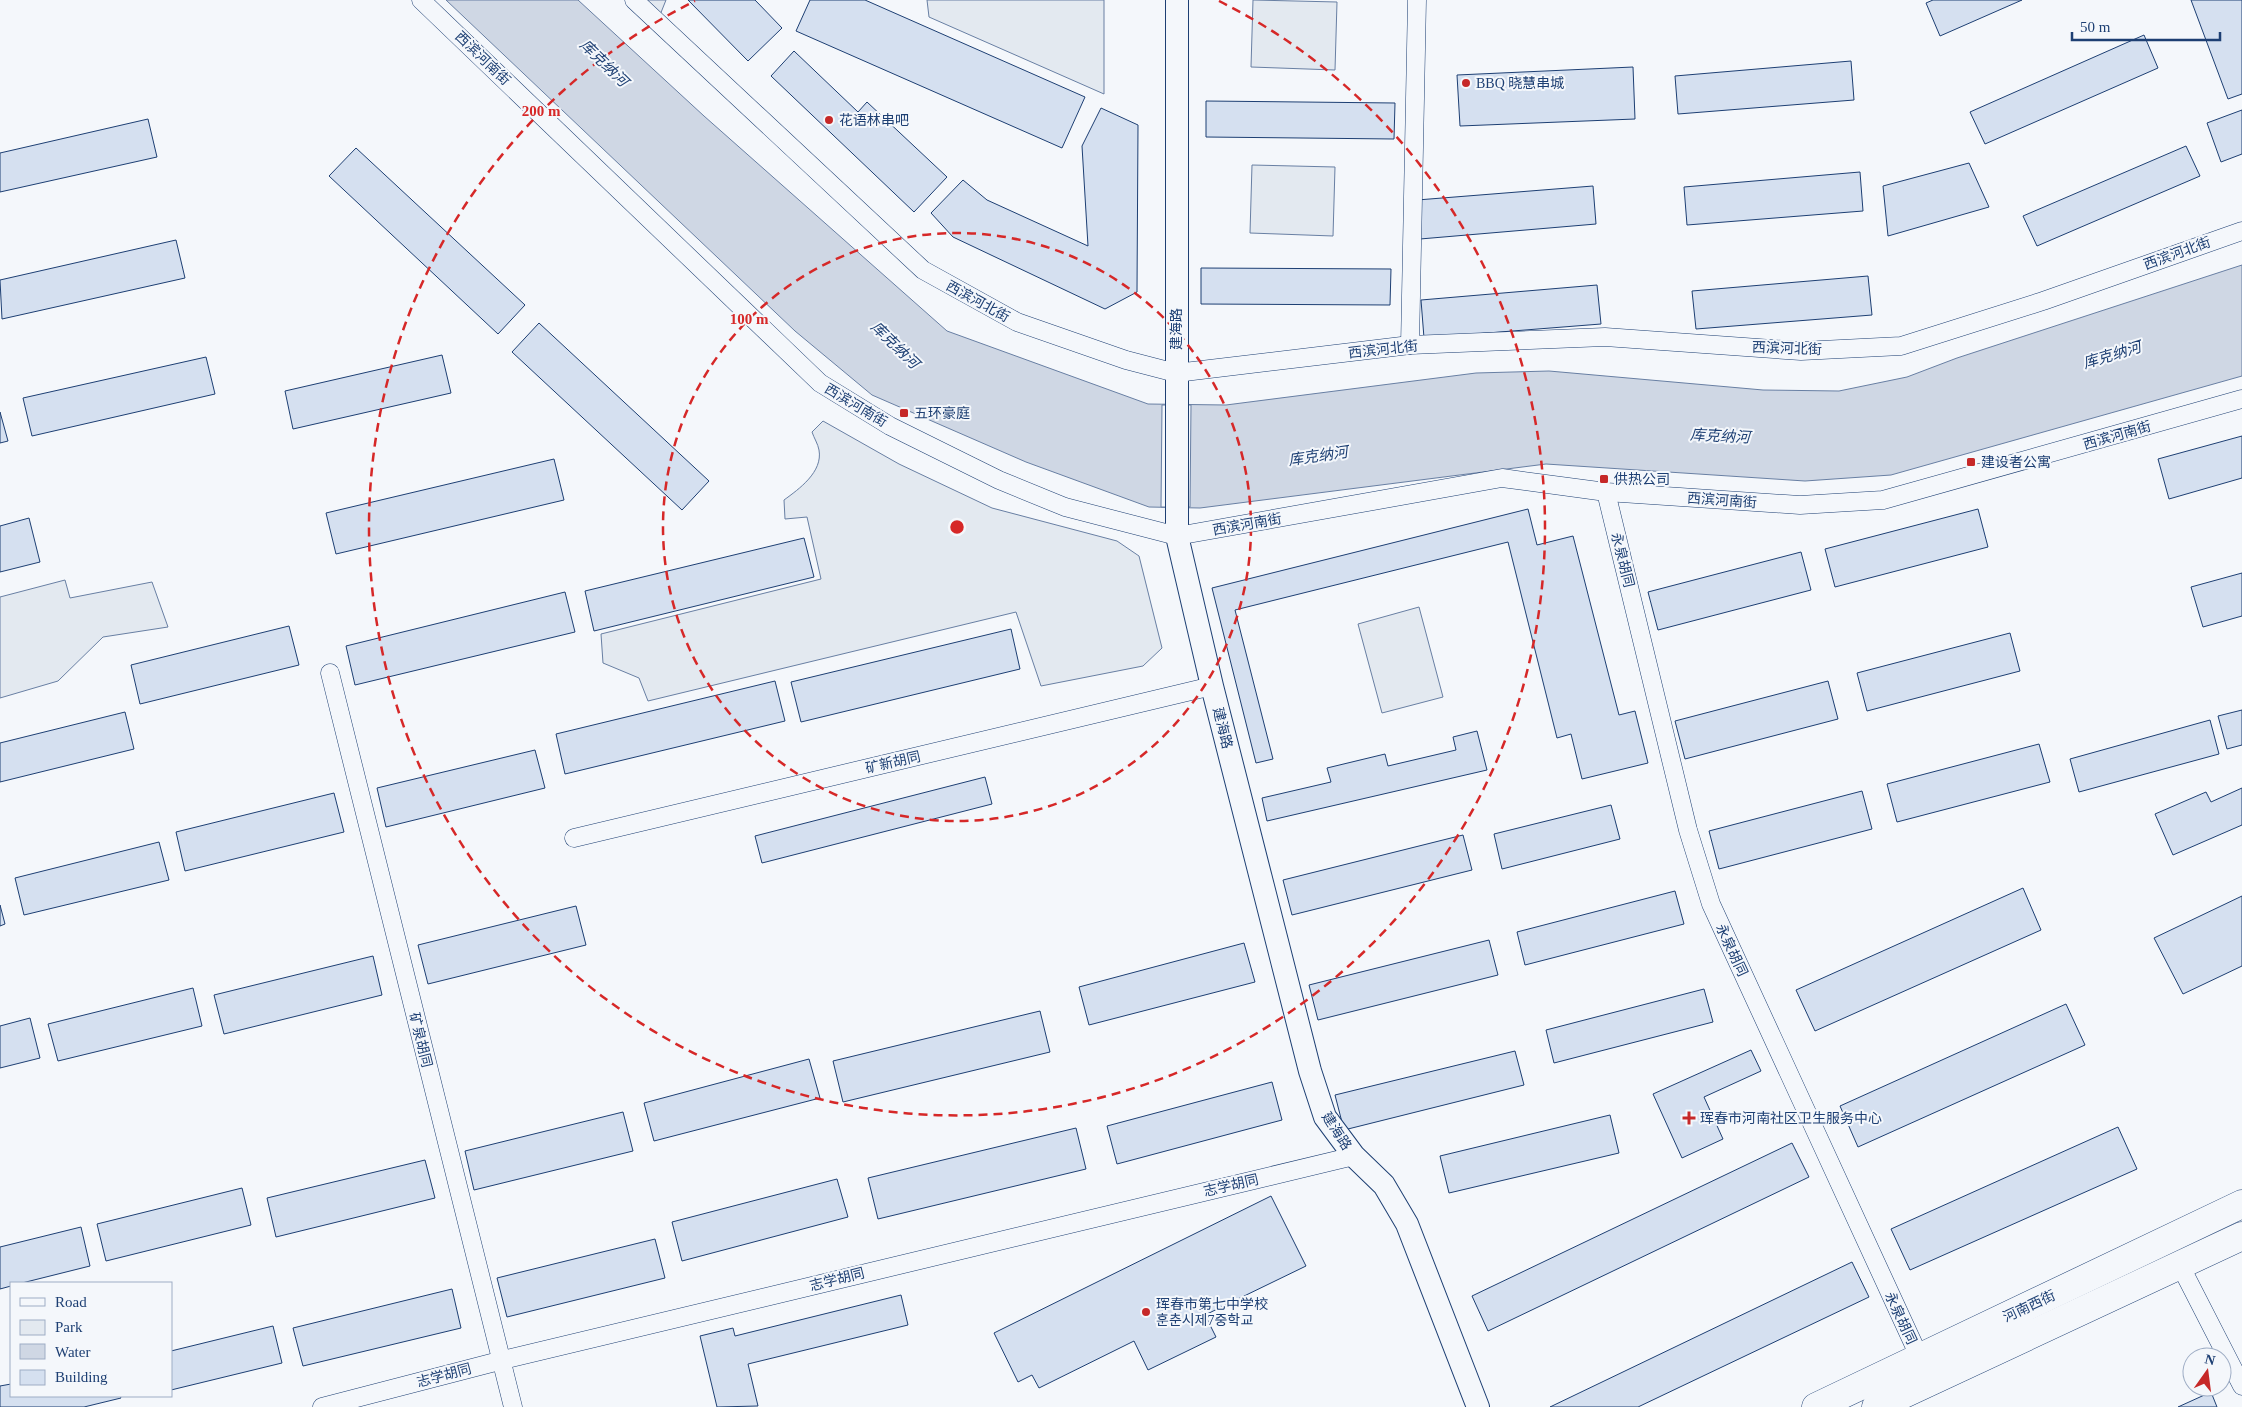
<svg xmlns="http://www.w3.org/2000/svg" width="2242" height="1407" font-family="'Times New Roman','Noto Sans SC','Noto Sans KR',serif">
<rect width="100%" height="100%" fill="#f4f7fb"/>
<!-- green -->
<g fill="#e3e9f0" stroke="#687fa3">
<path d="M643,0H666L660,15Z"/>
<path d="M927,0H1104V94L929,17Z"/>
<path d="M1253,0L1337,2L1335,70L1251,67Z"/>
<path d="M1252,165L1335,167L1333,236L1250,233Z"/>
<path d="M823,421L899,464L992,508L1117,541L1139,556L1162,648L1143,666L1041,686L1016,612L648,701L639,678L603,663L601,634L821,579L807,517L785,519L784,500C799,489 823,472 819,450C818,444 814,438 812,432Z"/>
<path d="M65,580L70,598L152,582L168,627L103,637L58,681L0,698V597Z"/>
<path d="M1419,607L1443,697L1382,713L1358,624Z"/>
</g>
<!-- water -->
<path fill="#cfd7e4" stroke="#687fa3" d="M446,0H578L704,116L947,331L1148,404L1226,405L1476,373L1549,371L1763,390L1839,391L1907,377L1957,358L2242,265V376L1891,475L1805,481L1546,464L1200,508L1149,507L1026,462L872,395L795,331Z"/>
<!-- pier -->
<path fill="#f4f7fb" stroke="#687fa3" d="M1162,405H1191L1190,507H1161Z"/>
<!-- building -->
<g fill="#d5e0f0" stroke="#1d3f73">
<path d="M688,0H755L782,28L748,61Z"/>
<path d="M810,0H865L1085,97L1062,148L796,31Z"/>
<path d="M1933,0H2022L1940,36L1926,3Z"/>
<path d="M2191,0H2242V94L2228,99Z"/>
<path d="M2144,35L2158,68L1985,144L1970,112Z"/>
<path d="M794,51L858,112L867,102L947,177L914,212L771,76Z"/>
<path d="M1851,61L1854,100L1678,114L1675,76Z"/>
<path d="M1633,67L1635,119L1460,126L1457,75Z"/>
<path d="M1206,101L1395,103L1394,139L1206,137Z"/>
<path d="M1101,108L1138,125L1137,292L1105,309L953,237L931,213L963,180L987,200L1088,246L1082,146Z"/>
<path d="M2242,110V154L2221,162L2207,123Z"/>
<path d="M148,119L157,157L0,192V153Z"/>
<path d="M2186,146L2200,176L2037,246L2023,216Z"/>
<path d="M356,148L525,305L498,334L329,176Z"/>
<path d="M1969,163L1989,207L1888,236L1883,186Z"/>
<path d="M1860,172L1863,211L1687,225L1684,187Z"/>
<path d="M1593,186L1596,224L1420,239L1417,200Z"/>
<path d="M176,240L185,278L2,319L0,280Z"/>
<path d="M1201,268L1391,269L1390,305L1201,304Z"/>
<path d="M1868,276L1872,315L1696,329L1692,291Z"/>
<path d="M1597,285L1601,324L1424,338L1421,300Z"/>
<path d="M539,323L709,481L682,510L512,352Z"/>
<path d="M442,355L451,393L293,429L285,391Z"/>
<path d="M206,357L215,394L32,436L23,398Z"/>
<path d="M0,412L8,441L0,443Z"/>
<path d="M2242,436V478L2169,499L2158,459Z"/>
<path d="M554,459L564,500L336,554L326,513Z"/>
<path d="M1528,509L1537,545L1573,536L1619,715L1635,711L1648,763L1582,779L1571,734L1557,738L1508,542L1235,610L1273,759L1256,763L1212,588Z"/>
<path d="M1978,509L1988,547L1835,587L1825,549Z"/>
<path d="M29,518L40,562L0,572V526Z"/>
<path d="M804,538L814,577L594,631L585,591Z"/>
<path d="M1801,552L1811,590L1658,630L1648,592Z"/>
<path d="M2242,573V616L2203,627L2191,587Z"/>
<path d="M565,592L575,632L355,685L346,646Z"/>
<path d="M289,626L299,665L140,704L131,665Z"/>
<path d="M1011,629L1020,669L801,722L791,682Z"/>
<path d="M2010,633L2020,671L1867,711L1857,673Z"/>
<path d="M775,681L785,721L565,774L556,734Z"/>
<path d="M1828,681L1838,719L1685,759L1675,721Z"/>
<path d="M2242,710V745L2227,749L2218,716Z"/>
<path d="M125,712L134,749L0,782V743Z"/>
<path d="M2210,720L2219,754L2079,792L2070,759Z"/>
<path d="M1477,731L1487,770L1267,821L1262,798L1331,782L1327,768L1385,754L1388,766L1456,750L1453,737Z"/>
<path d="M2039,744L2050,782L1897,822L1887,784Z"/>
<path d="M535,750L545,788L386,827L377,788Z"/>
<path d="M985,777L992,804L762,863L755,836Z"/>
<path d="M2242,788V825L2173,855L2155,814L2206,792L2211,802Z"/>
<path d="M1862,791L1872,829L1719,869L1709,831Z"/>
<path d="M334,793L344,832L185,871L176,832Z"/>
<path d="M1611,805L1620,839L1502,869L1494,834Z"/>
<path d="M1463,835L1472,870L1292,915L1283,880Z"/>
<path d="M159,842L169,880L24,915L15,878Z"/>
<path d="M2023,888L2041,930L1815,1031L1796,990Z"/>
<path d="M1675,891L1684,924L1525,965L1517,932Z"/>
<path d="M2242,896V966L2183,994L2154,938Z"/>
<path d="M0,905L5,924L0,926Z"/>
<path d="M576,906L586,945L428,984L418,945Z"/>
<path d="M1489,940L1498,975L1318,1020L1309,985Z"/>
<path d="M1244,943L1255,982L1089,1025L1079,987Z"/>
<path d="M373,956L382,995L224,1034L214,995Z"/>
<path d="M193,988L202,1026L58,1061L48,1024Z"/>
<path d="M1704,989L1713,1022L1554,1063L1546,1030Z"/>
<path d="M2066,1004L2085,1045L1858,1147L1840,1106Z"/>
<path d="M1040,1011L1050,1052L843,1102L833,1061Z"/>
<path d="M30,1018L40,1058L0,1068V1026Z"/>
<path d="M1751,1050L1761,1071L1704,1097L1723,1139L1682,1158L1653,1094Z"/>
<path d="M1515,1051L1524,1085L1344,1130L1335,1095Z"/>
<path d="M809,1059L820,1098L654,1141L644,1103Z"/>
<path d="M1272,1082L1282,1120L1117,1164L1107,1126Z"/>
<path d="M623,1112L633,1151L474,1190L465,1151Z"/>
<path d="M1610,1115L1619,1153L1449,1193L1440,1156Z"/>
<path d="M2118,1127L2137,1169L1910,1270L1891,1229Z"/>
<path d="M1076,1128L1086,1169L878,1219L868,1178Z"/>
<path d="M1792,1143L1809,1177L1488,1331L1472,1296Z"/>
<path d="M425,1160L435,1198L276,1237L267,1198Z"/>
<path d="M837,1179L848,1217L682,1261L672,1222Z"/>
<path d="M242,1188L251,1225L106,1261L97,1224Z"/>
<path d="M1271,1196L1306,1266L1205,1315L1216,1337L1148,1370L1134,1341L1039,1388L1032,1375L1018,1382L994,1333Z"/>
<path d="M81,1227L90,1266L22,1283H11V1286L0,1289V1247Z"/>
<path d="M655,1239L665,1278L507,1317L497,1278Z"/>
<path d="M1852,1262L1869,1297L1638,1407H1550Z"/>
<path d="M452,1289L461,1328L303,1366L293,1328Z"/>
<path d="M901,1295L908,1325L748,1364L758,1406L717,1407L700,1336L733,1328L735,1336Z"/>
<path d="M273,1326L282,1363L171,1390V1351Z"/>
<path d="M11,1384V1396H120L121,1398L84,1407H0V1386Z"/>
<path d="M2211,1392L2217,1407H2178Z"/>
</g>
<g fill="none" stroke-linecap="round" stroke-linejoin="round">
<defs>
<g id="minor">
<path d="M421,0L820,383L890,426L999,480L1065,507L1177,536L1502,478L1606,492L1800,505L1883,500L2242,399"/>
<path d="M634,0L923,270L1017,322L1126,360L1176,373L1410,345L1605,337L1801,351L1901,346L2043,301L2242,231"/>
<path d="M1410,345L1417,0"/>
<path d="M1606,492L1688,830L1711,904L1924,1367"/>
<path d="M330,673L513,1407"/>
<path d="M574,838L1212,686"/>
<path d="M2180,1265L2242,1386"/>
<path d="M322,1407L503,1360L1354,1156"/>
</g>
<path id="tertiary" d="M1177,0V536L1212,686L1310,1071L1325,1117L1354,1156L1384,1185L1407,1224L1478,1407"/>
<g id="primary">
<path d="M1816,1407L2242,1204"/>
<path d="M1876,1407L2242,1236"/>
</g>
</defs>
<!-- minor casing -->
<use href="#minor" stroke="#1d3f73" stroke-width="19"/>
<!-- tertiary casing -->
<use href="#tertiary" stroke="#1d3f73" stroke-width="24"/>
<!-- primary casing -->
<use href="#primary" stroke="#1d3f73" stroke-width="29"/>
<!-- minor -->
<use href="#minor" stroke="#f4f7fb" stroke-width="18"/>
<!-- tertiary -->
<use href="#tertiary" stroke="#f4f7fb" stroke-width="22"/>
<!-- primary -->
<use href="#primary" stroke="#f4f7fb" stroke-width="28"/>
</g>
<!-- distance rings -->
<g fill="none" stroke="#d62828" stroke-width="2.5" stroke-dasharray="9 6">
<circle cx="957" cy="527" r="294"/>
<path d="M1219 1A588 588 0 1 1 695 1"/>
</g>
<!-- markers -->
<g fill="#c62828" stroke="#f4f7fb" stroke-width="2">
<circle cx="1466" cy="83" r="5"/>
<circle cx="829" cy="120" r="5"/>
<rect x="899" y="408" width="10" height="10" rx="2.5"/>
<rect x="1966" y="457" width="10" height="10" rx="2.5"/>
<rect x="1599" y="474" width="10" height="10" rx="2.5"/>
<path d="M1686.5 1110.5h5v5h5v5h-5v5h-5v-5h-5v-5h5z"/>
<circle cx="1146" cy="1312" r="5"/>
</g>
<g text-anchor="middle" stroke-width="4" stroke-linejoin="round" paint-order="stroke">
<!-- street labels -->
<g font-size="14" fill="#1d3f73" stroke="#f4f7fb">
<text transform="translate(483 58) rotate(44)" y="5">西滨河南街</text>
<text transform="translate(2177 253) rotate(-20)" y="5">西滨河北街</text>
<text transform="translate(978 301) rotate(29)" y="5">西滨河北街</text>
<text transform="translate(1176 329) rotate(-90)" y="5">建海路</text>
<text transform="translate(1787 348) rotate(2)" y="5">西滨河北街</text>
<text transform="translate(1383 349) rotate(-6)" y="5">西滨河北街</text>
<text transform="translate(856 405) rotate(31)" y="5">西滨河南街</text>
<text transform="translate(2117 435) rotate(-16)" y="5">西滨河南街</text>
<text transform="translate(1722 500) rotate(4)" y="5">西滨河南街</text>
<text transform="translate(1247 524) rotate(-10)" y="5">西滨河南街</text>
<text transform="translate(1623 560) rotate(76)" y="5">永泉胡同</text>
<text transform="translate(1223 728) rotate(76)" y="5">建海路</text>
<text transform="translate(893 762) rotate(-13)" y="5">矿新胡同</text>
<text transform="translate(1732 950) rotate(65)" y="5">永泉胡同</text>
<text transform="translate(421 1040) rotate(76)" y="5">矿泉胡同</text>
<text transform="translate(1337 1131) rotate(57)" y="5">建海路</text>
<text transform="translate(1231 1185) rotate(-13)" y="5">志学胡同</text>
<text transform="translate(837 1279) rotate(-14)" y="5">志学胡同</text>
<text transform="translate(2029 1306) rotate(-25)" y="5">河南西街</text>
<text transform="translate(1901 1318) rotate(65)" y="5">永泉胡同</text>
<text transform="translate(444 1375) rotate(-15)" y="5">志学胡同</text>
</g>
<!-- poi labels -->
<g font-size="14" fill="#1d3f73" stroke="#f4f7fb" text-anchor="start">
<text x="1476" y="88">BBQ 晓慧串城</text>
<text x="839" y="125">花语林串吧</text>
<text x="914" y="418">五环豪庭</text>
<text x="1981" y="467">建设者公寓</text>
<text x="1614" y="484">供热公司</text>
<text x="1700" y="1123">珲春市河南社区卫生服务中心</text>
<text x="1156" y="1309">珲春市第七中学校<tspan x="1156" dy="16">훈춘시제7중학교</tspan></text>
</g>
<!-- water labels -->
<g font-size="15" font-style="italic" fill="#1d3f73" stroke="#f4f7fb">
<text transform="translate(604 63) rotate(44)" y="5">库克纳河</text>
<text transform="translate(895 345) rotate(44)" y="5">库克纳河</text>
<text transform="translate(2112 355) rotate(-17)" y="5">库克纳河</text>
<text transform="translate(1720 436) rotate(3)" y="5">库克纳河</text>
<text transform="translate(1318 456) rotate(-8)" y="5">库克纳河</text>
</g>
</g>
<circle cx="957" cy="527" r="8" fill="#d62828" stroke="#f4f7fb" stroke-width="2.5"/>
<g font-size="15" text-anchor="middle" font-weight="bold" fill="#d62828" stroke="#f4f7fb" stroke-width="4" stroke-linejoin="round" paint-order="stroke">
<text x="541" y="116">200 m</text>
<text x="749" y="324">100 m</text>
</g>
<!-- legend -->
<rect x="10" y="1282" width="162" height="115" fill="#f4f7fb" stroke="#9eadc5"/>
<rect x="20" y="1298" width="25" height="8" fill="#f4f7fb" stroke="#9eadc5"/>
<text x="55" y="1307" font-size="15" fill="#1d3f73">Road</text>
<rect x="20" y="1320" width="25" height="15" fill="#e3e9f0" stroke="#9eadc5"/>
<text x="55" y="1332" font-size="15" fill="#1d3f73">Park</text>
<rect x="20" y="1344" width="25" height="15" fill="#cfd7e4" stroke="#9eadc5"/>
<text x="55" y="1357" font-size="15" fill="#1d3f73">Water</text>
<rect x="20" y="1370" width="25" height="15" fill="#d5e0f0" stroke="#9eadc5"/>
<text x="55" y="1382" font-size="15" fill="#1d3f73">Building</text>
<!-- north arrow -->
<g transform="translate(2207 1372) rotate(14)"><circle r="24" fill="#f4f7fb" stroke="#9eadc5"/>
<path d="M0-4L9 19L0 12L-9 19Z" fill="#c62828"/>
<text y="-8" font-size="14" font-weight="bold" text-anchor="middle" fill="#1d3f73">N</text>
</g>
<!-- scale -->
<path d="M2072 32v8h148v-8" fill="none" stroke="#1d3f73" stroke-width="2.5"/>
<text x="2080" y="32" font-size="15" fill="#1d3f73" stroke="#f4f7fb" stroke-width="4" paint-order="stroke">50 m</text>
</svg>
